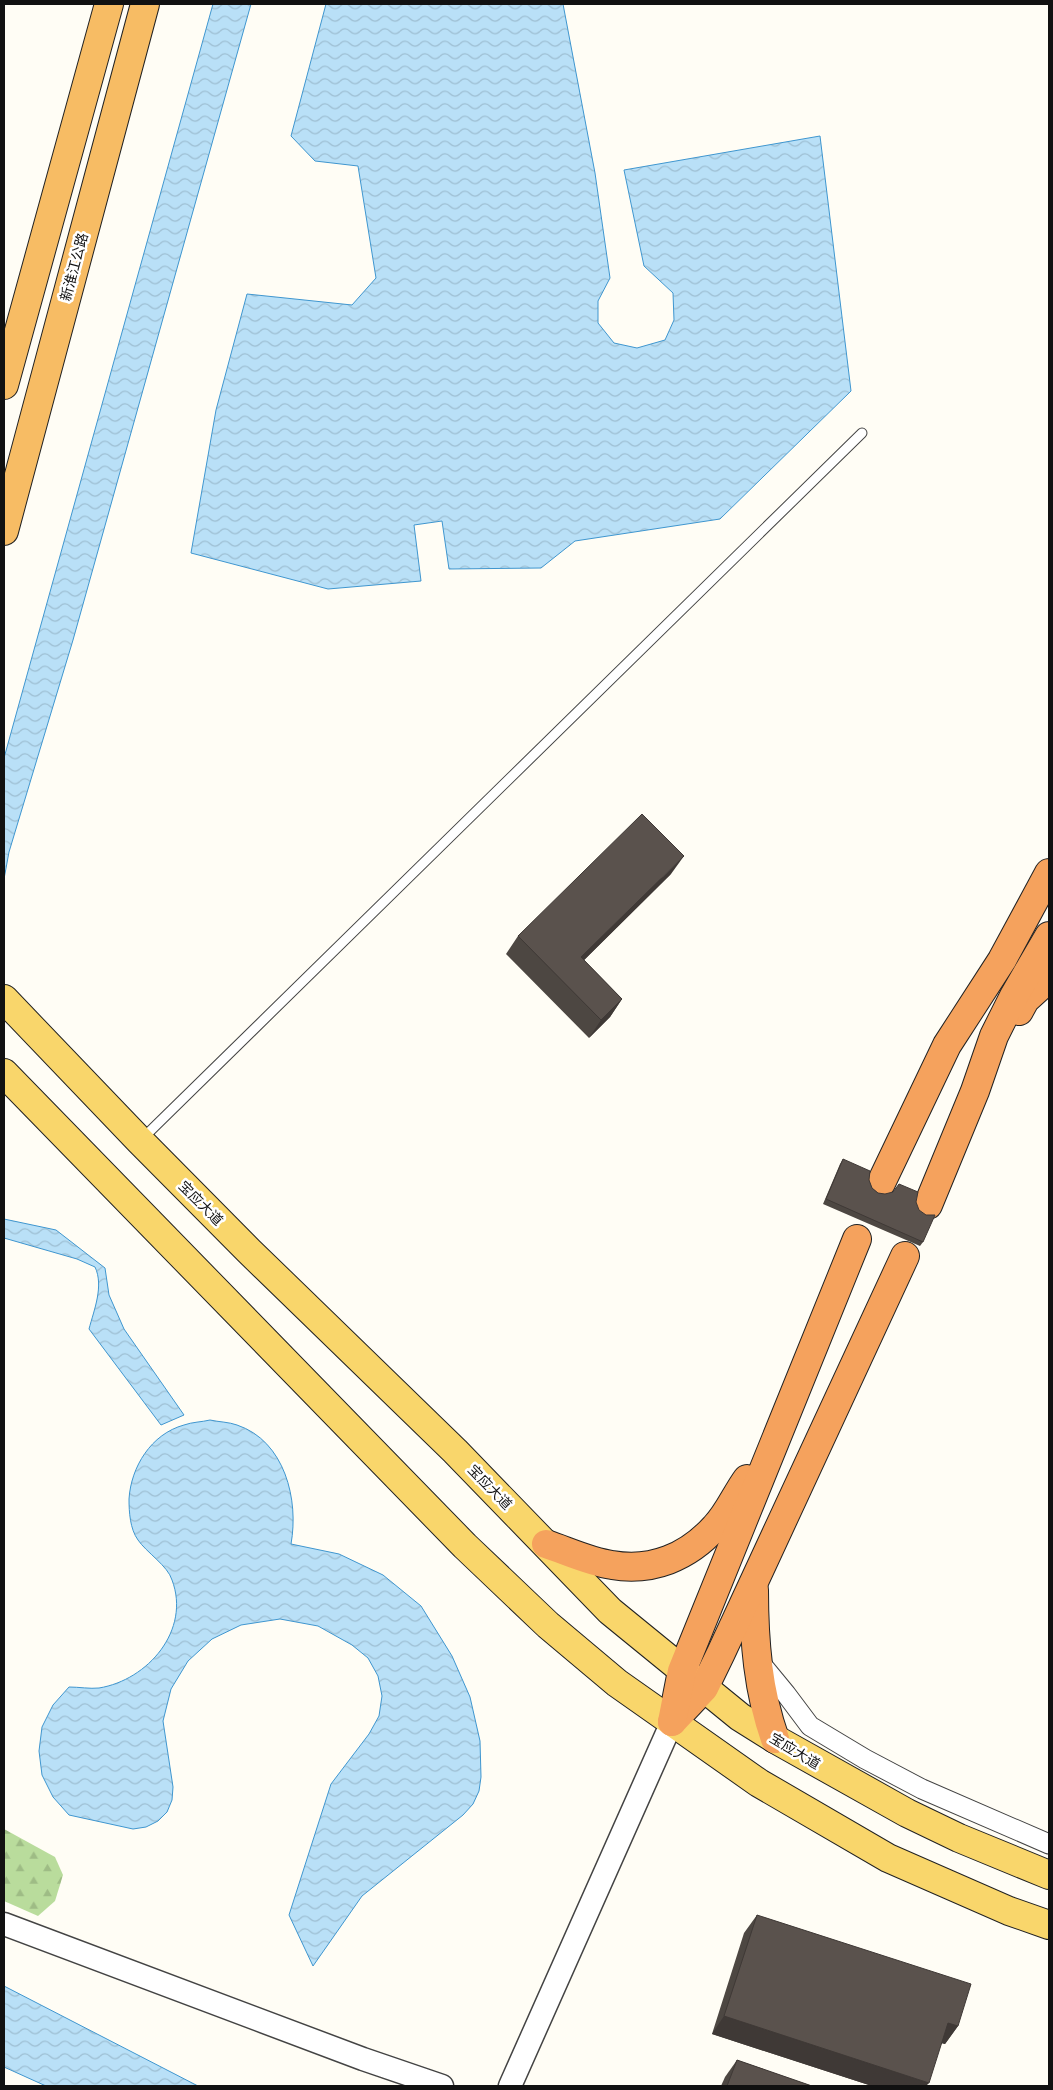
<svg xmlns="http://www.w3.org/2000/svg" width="1053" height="2090" font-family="Literata,'Noto Sans SC',serif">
<defs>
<pattern id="forest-firs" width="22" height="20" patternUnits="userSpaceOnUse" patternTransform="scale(1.25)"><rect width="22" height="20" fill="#b9dc9c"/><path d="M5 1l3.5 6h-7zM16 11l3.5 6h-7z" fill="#9ebc85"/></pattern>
<pattern id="water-waves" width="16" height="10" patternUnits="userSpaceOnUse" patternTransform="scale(1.25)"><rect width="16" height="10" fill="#b9e0f7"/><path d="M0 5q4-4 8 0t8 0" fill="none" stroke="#9ebfd3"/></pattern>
</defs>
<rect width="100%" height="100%" fill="#fffdf5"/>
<!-- forest -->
<path fill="url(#forest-firs)" d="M4,1829L55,1857L63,1875L55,1901L38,1916L4,1901Z"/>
<!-- water -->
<g fill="url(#water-waves)" stroke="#3f96cf">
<path d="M213,4H251L73,640L9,852L4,879V758Z"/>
<path d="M326,4H563L595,173L610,278L598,301V323L614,343L637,348L665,340L674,320L673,293L644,266L624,170L820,136L851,391L720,519L575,541L541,568L449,569L442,521L414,525L421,581L328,589L191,553L216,410L247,294L352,305L376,278L358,166L315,161L291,136Z"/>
<path d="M4,1219L56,1230L105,1268L109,1295L124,1329L184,1415L161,1425L89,1329C94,1310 104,1286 95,1267L77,1259L4,1238Z"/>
<path d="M210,1420C219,1422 229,1422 237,1425C285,1441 299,1500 291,1544L339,1554L383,1575L421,1606L452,1656L470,1697L480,1741L481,1777L479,1791L473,1804L463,1815L362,1896L313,1966L289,1915L331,1784L369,1734L379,1716L382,1696L378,1676L368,1658L352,1645L318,1626L280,1619L241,1625L212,1639L188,1661L171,1689L163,1721L173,1787L172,1800L167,1812L158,1821L146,1827L133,1829L69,1815L53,1797L42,1775L39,1751L42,1727L53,1705L69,1687C79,1687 90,1689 99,1688C148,1680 191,1630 172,1580C168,1566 146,1552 138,1540C130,1529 129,1512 129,1499C131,1467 151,1434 184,1425C192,1422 202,1422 210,1420Z"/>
<path d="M4,1986L198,2086H46L4,2067Z"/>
</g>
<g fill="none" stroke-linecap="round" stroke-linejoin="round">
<defs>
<path id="service" d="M142,1139L862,433"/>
<path id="minor" d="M758,1660L786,1694L810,1726L865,1759L922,1789L1049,1844"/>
<g id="tertiary">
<path d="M4,1924L363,2059L442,2086"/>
<path d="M510,2086L672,1722"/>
</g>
<g id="primary">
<path d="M4,999L140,1141L249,1251L455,1451L610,1611L740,1717L775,1739L907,1813L959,1838L1049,1875"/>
<path d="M4,1073L465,1546L548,1625L617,1683L759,1783L888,1858L1009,1911L1049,1925"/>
</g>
<g id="trunk">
<path d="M4,385L109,4"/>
<path d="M4,531L145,4"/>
</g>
<g id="motorway">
<path d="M1019,1011L1025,1000L1049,978"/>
<path d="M881,1183L947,1045L1002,960L1049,873"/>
<path d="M928,1205L975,1091L994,1036L1014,996L1049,936"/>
<path d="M546,1544C567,1551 590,1562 612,1565C652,1572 688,1557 715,1527C728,1514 736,1494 747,1479"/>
<path d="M754,1590C754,1641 758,1691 775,1739"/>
<path d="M672,1722L704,1688L721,1653L905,1256"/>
<path d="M672,1722L682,1671L857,1239"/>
</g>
</defs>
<!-- service casing -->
<use href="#service" stroke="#444" stroke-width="11"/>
<!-- minor casing -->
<use href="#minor" stroke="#444" stroke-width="21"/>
<!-- tertiary casing -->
<use href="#tertiary" stroke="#444" stroke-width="25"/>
<!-- primary casing -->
<use href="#primary" stroke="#222" stroke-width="30"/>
<!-- trunk casing -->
<use href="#trunk" stroke="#222" stroke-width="30"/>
<!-- motorway casing -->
<use href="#motorway" stroke="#222" stroke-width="30"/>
<!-- service -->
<use href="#service" stroke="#fff" stroke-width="9"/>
<!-- minor -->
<use href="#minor" stroke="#fff" stroke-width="19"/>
<!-- tertiary -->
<use href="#tertiary" stroke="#fff" stroke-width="22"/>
<!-- primary -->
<use href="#primary" stroke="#f9d66b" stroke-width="28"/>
<!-- trunk -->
<use href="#trunk" stroke="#f7bc64" stroke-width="28"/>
<!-- motorway -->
<use href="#motorway" stroke="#f5a25d" stroke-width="28"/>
</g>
<!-- wall -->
<g fill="#4d4742">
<path d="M671,874L584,960L622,999L610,1017L589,1038L506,954L518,936Z"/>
<path d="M843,1159L869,1180L872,1188L878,1193L916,1202L923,1242L920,1246L823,1204L840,1164Z"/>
<path d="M757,1915L958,2026L945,2044L941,2043L926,2086H872L712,2034L744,1933Z"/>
<path d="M737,2060L812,2086H721L725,2077Z"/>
</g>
<!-- shaded-wall -->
<g fill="#3f3936">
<path d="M684,856L671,874L569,975L581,957Z"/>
<path d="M622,999L610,1017L589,1038L601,1020Z"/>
<path d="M724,2016L929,2083L926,2086H872L712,2034Z"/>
<path d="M948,2023L958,2026L945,2044L935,2041Z"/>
</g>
<!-- building -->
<g fill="#5a524d" stroke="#3f3936">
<path d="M642,814L684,856L581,957L622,999L601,1020L518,936Z"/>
<path d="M843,1159L870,1171L869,1180L872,1188L878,1193L885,1194L893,1192L899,1184L918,1192L916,1202L919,1210L926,1215H935L923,1242L826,1199Z"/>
<path d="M757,1915L971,1984L958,2026L948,2023L929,2083L724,2016Z"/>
<path d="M737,2060L812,2086H727Z"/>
</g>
<g text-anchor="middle" stroke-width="5" stroke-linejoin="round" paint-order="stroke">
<!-- street labels -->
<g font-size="14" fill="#111" stroke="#fff">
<text transform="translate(74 267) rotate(-75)" y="5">新淮江公路</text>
<text transform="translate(201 1203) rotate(45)" y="5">宝应大道</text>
<text transform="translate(490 1487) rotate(46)" y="5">宝应大道</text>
<text transform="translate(795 1751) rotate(31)" y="5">宝应大道</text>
</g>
</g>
<!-- border -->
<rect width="1053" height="2090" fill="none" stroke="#111111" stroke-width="10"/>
</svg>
